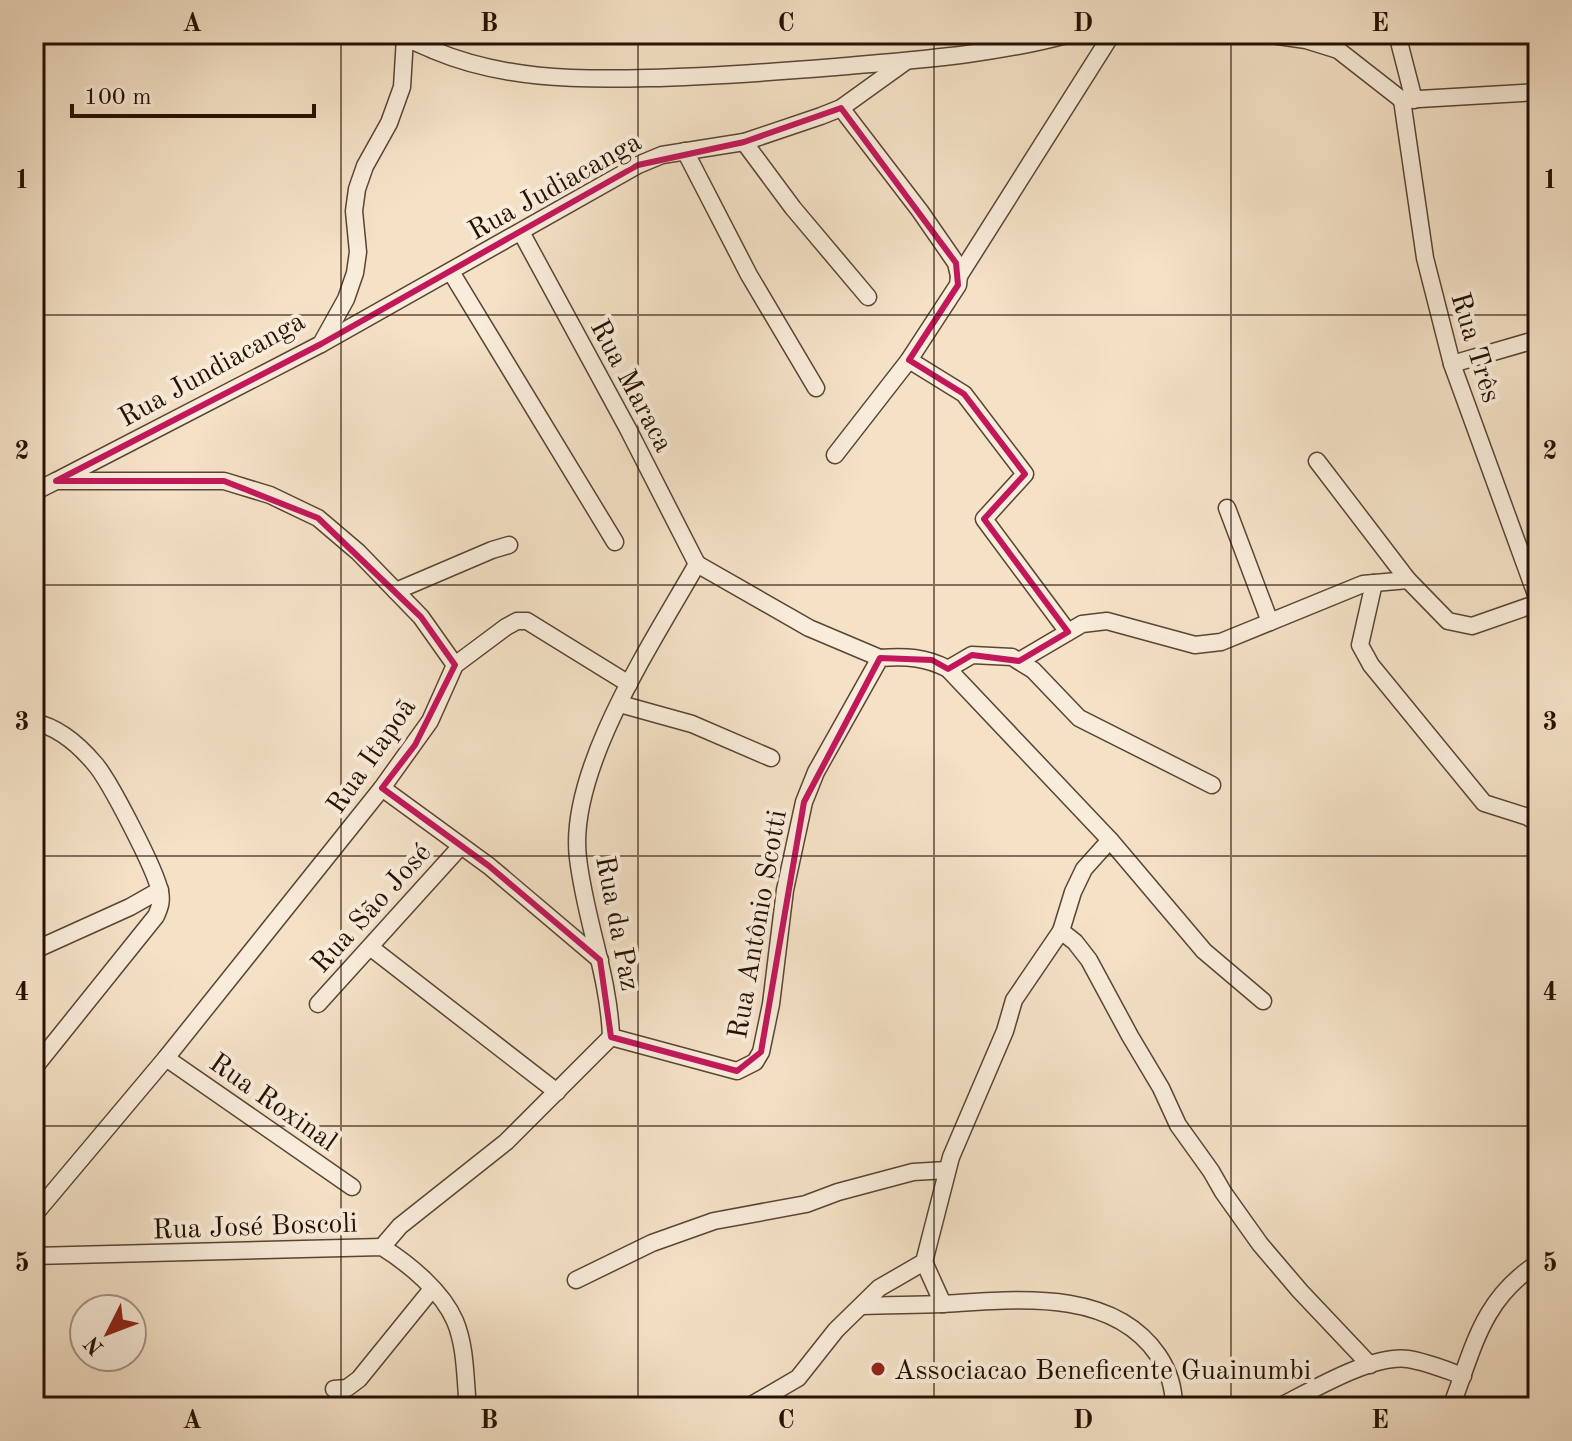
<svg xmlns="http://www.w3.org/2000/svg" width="1572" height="1441" font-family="'Old Standard TT',serif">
<rect width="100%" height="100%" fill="#f4e1c6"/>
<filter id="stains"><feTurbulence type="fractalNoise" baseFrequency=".0025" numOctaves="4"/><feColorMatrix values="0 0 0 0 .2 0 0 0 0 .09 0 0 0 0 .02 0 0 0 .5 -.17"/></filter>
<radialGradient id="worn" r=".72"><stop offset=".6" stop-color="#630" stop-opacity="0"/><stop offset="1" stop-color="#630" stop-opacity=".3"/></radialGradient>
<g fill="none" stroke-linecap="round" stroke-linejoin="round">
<defs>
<g id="minor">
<path d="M400,34C410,41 422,45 433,50C502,79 574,80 648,78C711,77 773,72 836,67C914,60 994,55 1070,34"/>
<path d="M1264,34L1306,40L1338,50L1402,100L1538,92"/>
<path d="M1397,34L1414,100"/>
<path d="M1402,100L1425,258L1452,364L1538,600"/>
<path d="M744,142L793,208L868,297"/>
<path d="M685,151L749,275L816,388"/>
<path d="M521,232L628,429L697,564"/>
<path d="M451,272L615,542"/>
<path d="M959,276L1112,34"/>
<path d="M321,344L638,165L662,155L744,142L821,116L841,108L905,62"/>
<path d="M909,360L964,394L1025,474L984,519L1068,632"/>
<path d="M1452,364L1538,339"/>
<path d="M835,455L909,360L958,285L959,276L956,263L920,211L841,108"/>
<path d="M1317,461L1408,580L1448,621L1472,626L1538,603"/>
<path d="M56,481L321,344L346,299L355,273L358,252L354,211L357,189L365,166L389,123L402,87L405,38"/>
<path d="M34,492L56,481H224L270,495L318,518L358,552L421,617L455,665"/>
<path d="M1227,508L1270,622"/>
<path d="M1374,583L1360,645L1371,665L1484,803L1528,817L1538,824"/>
<path d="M396,591L492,550L509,545"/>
<path d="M1019,661L1082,624L1107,621L1195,645L1221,642L1363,584L1408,580"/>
<path d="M948,669L972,655L1012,657L1033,670L1079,718L1212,785"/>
<path d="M620,704L692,724L771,758"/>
<path d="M34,722C58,727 79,745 95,764C109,780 156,870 160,892C162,901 160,907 156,916L34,1068"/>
<path d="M382,788L489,866L600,960"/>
<path d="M1110,840L1084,869L1073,892L1061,931L1075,942L1089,960L1130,1036L1161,1088L1178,1125L1211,1171L1223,1192L1260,1244L1300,1291L1370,1365"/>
<path d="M370,947L557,1092"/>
<path d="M37,949L130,907L160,890"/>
<path d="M318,1004L461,846"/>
<path d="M611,1037L737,1071L755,1062L761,1052L771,1004L785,890L804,802L816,772L880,658C905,656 926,657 948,669L1110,840L1204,951L1263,1001"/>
<path d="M611,1037C609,976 585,919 578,858C567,770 654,640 697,564L809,628L880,658"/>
<path d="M166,1058L352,1187"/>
<path d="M34,1215L166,1058L382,788L430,721L455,665L506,627L517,621H527L629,684"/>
<path d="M382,1247L400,1226L506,1142L611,1037"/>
<path d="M34,1256L382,1247C409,1264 442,1291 455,1321C466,1347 465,1379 468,1407"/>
<path d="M924,1262L943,1304"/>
<path d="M576,1280L652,1243L714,1221L806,1204L838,1192L913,1172L947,1170"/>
<path d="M862,1306C889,1305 915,1305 942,1304C1014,1300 1111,1287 1158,1355C1169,1371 1174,1388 1174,1407"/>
<path d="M334,1389L347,1388L359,1379L432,1289"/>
<path d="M748,1407L798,1378L836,1330L879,1288L924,1262L951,1157L1005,1031L1014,1000L1061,931"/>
<path d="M1279,1407C1311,1391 1372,1354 1408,1359C1427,1362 1446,1370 1463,1376"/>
<path d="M1451,1407C1474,1348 1481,1300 1538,1263"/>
</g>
</defs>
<!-- minor casing -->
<use href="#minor" stroke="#5a4434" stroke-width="19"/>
<!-- minor -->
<use href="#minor" stroke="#f8ecda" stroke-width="16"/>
</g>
<!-- marked area -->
<path fill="none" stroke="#c2185b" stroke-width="6" stroke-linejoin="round" d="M841,108L956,263L958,285L909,360L964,394L1025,474L984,519L1068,632L1019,661L972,655L948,669L932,660L880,658L804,802L761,1052L737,1071L611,1037L600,960L489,866L382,788L415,745L455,665L421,617L318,518L224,481H56L321,344L638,165L744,142Z"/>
<!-- grid -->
<path fill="none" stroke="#261003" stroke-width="2" stroke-opacity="0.55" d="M341,34V1407M638,34V1407M934,34V1407M1231,34V1407M34,315H1538M34,585H1538M34,856H1538M34,1126H1538"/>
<!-- markers -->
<circle fill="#8f2418" stroke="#f8ecda" stroke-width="3" cx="878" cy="1369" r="8"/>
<g text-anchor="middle" stroke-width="8" stroke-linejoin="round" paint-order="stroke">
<!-- street labels -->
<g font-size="28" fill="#261003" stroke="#f8ecda">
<text transform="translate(554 185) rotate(-29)" y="10">Rua Judiacanga</text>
<text transform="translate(1477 347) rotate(73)" y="10">Rua Três</text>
<text transform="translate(211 368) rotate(-29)" y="10">Rua Jundiacanga</text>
<text transform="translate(633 385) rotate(62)" y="10">Rua Maraca</text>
<text transform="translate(370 755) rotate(-55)" y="10">Rua Itapoã</text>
<text transform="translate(370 907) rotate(-48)" y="10">Rua São José</text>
<text transform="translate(619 923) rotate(79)" y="10">Rua da Paz</text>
<text transform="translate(756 924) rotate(-80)" y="10">Rua Antônio Scotti</text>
<text transform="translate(274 1101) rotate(35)" y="10">Rua Roxinal</text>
<text transform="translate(255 1225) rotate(-2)" y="10">Rua José Boscoli</text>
</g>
<!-- poi labels -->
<g font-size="28" fill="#261003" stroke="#f8ecda" text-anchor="start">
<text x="894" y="1379">Associacao Beneficente Guainumbi</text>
</g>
</g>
<!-- margin -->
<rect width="1572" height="1441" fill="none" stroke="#f4e1c6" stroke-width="88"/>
<!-- north arrow -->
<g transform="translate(108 1333) rotate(228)"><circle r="38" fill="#f8ecda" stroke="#a49484" stroke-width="2"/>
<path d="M0-6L14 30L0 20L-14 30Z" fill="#8f2418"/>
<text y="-12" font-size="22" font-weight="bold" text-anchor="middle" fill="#261003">N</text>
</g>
<!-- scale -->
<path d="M72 104v12h242v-12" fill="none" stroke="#261003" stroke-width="4"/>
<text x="84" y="104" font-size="24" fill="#261003" stroke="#f8ecda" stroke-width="6" paint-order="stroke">100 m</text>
<rect x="44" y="44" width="1484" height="1353" fill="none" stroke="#261003" stroke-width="3"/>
<g font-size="26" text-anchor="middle" font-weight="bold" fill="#261003">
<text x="192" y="31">A</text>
<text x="489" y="31">B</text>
<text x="786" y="31">C</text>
<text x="1083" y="31">D</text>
<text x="1380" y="31">E</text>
<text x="22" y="188">1</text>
<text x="1550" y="188">1</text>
<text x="22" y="459">2</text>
<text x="1550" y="459">2</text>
<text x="22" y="730">3</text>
<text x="1550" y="730">3</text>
<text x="22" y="1000">4</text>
<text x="1550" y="1000">4</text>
<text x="22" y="1271">5</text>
<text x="1550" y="1271">5</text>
<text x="192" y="1428">A</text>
<text x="489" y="1428">B</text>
<text x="786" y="1428">C</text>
<text x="1083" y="1428">D</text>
<text x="1380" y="1428">E</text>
</g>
<rect width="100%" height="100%" filter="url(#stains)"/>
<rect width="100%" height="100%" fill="url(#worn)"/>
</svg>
